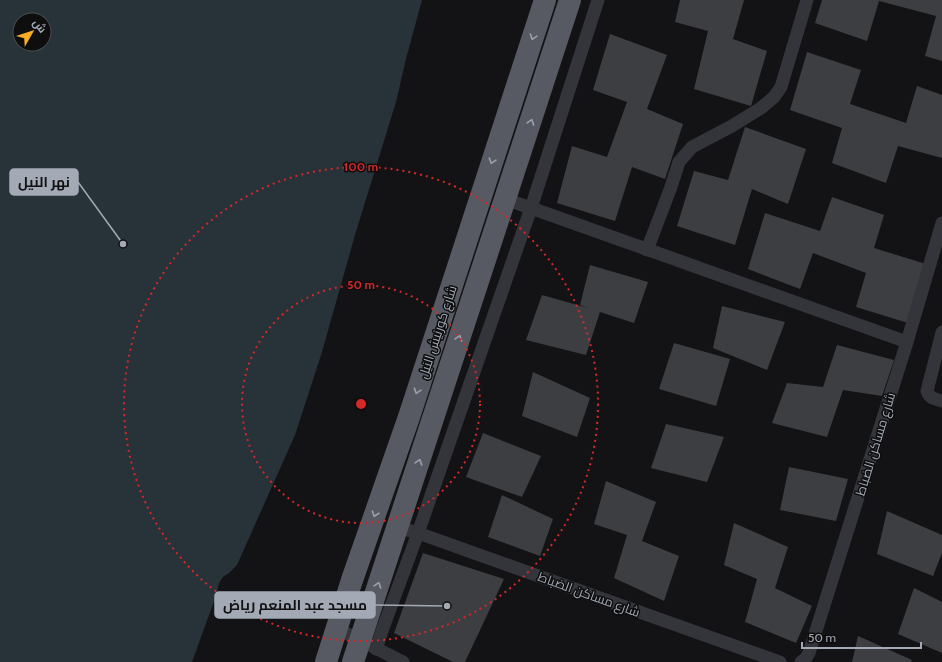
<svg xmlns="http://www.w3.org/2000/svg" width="942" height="662" font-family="Cabin,Cairo,sans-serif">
<rect width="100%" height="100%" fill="#131315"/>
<!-- water -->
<path fill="#283239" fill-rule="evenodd" d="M0,0H422L406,59L396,102L355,235L322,352L295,435L237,565L229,573L223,577L219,583L216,596L192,662H0ZM20,20H44V44H20Z"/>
<!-- building -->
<g fill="#3c3e42">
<path d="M680,0H744L733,39L767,51L751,106L694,89L708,31L675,22Z"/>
<path d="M822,0H942V61L925,56L936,16L879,1L867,41L815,23Z"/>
<path d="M610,34L667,55L647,109L683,124L665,179L632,167L615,221L557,203L572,146L607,157L627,102L593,90Z"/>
<path d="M807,52L861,70L850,104L906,123L917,86L942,95V158L898,146L886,183L832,163L842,128L790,110Z"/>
<path d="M745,127L806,149L788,204L752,189L735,245L677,226L694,171L728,180Z"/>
<path d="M832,197L884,215L874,248L926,264L908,323L856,307L866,273L813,253L800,289L748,269L765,213L820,231Z"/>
<path d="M590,265L648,282L634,323L600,312L586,355L526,340L542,295L588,308L580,305Z"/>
<path d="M722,306L785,322L767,370L713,348Z"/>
<path d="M674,343L730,359L716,406L659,389Z"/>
<path d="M837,345L894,360L882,396L843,390L827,437L772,423L787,383L823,387Z"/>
<path d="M533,372L590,398L577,437L522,416Z"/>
<path d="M666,424L724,437L707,482L651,468Z"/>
<path d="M483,433L541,456L522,497L466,477Z"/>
<path d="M789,467L848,479L836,521L780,510Z"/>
<path d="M606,481L656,502L642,541L679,556L664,601L614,578L627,535L594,524Z"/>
<path d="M502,495L553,519L540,556L488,537Z"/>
<path d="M887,511L942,535V553L933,576L877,554Z"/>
<path d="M734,523L788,547L775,588L812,606L796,643L745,622L757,579L724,565Z"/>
<path d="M423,553L504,579L465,662H453L394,633Z"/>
<path d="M914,588L942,602V653L898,634Z"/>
<path d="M858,636L912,660L911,662H852Z"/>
</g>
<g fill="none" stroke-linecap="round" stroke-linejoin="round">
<!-- minor -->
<g stroke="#34353a" stroke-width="13">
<path d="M505,199L531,208L907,342"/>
<path d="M647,250L671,187L679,162L692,147L732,126L761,108L774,97L781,87L807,0"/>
<path d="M942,332L927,391C929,398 935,399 942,401"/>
<path d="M397,527L418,533L780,662"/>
<path d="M336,628L403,662"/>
<path d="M376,649L383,628L418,533L531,208L598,0"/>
<path d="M801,662L806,658L809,653L907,342L942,223"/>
</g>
<!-- trunk -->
<g stroke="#575a62" stroke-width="22">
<path d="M326,662L352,580L409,417L545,0"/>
<path d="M353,662L505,199L570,0"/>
</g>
</g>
<!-- one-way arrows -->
<defs><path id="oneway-chevron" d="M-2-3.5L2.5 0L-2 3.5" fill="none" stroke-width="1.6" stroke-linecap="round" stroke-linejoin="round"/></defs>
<g stroke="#9ba2ae">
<use href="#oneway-chevron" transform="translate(533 37) rotate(108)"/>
<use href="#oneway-chevron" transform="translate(531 122) rotate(-72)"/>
<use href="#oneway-chevron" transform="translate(492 161) rotate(108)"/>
<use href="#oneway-chevron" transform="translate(459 338) rotate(-72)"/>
<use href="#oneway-chevron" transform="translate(417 391) rotate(108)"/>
<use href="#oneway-chevron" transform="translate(419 462) rotate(-72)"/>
<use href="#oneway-chevron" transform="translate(375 514) rotate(109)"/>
<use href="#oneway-chevron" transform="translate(378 585) rotate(-72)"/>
</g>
<!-- distance rings -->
<g fill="none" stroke="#d62828" stroke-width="2" stroke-dasharray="2 4">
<circle cx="361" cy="404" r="119"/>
<circle cx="361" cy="404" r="237"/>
</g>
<g text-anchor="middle" stroke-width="3" stroke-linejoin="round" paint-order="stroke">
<!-- street labels -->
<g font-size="13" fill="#a3aab6" stroke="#0e0e0f">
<text transform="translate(437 332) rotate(-72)" y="5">شارع كورنيش النيل</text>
<text transform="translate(875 444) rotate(-73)" y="5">شارع مساكن الضباط</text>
<text transform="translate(589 594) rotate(20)" y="5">شارع مساكن الضباط</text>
</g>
</g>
<circle cx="361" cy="404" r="6" fill="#d62828" stroke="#0e0e0f" stroke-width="2"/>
<g font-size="12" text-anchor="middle" font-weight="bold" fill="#d62828" stroke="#0e0e0f" stroke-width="3" stroke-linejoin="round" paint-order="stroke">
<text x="361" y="171">100 m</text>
<text x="361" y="289">50 m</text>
</g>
<!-- callouts -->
<path fill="none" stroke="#a3aab6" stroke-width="1.5" d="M123 244L78 182M447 606L375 605"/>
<g fill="#a3aab6" stroke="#0e0e0f" stroke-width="1.5">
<circle cx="123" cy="244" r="4"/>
<circle cx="447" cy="606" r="4"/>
</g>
<g fill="#a3aab6" stroke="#a3aab6" stroke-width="1.5">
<rect x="10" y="169" width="68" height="26" rx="4"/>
<rect x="215" y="592" width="160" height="26" rx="4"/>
</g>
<g font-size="14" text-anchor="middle" font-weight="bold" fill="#111">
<text x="44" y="187">نهر النيل</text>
<text x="295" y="610">مسجد عبد المنعم رياض</text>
</g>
<!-- north arrow -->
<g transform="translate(32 32) rotate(51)"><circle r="19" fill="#0e0e0f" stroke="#4a4c52"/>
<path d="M0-3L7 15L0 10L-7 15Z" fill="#fbab24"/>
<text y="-6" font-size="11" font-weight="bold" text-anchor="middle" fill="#a3aab6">ش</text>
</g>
<!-- scale -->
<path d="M802 642v6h119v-6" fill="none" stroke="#a3aab6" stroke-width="2"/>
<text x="808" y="642" font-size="12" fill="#a3aab6" stroke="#0e0e0f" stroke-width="3" paint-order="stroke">50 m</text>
</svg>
